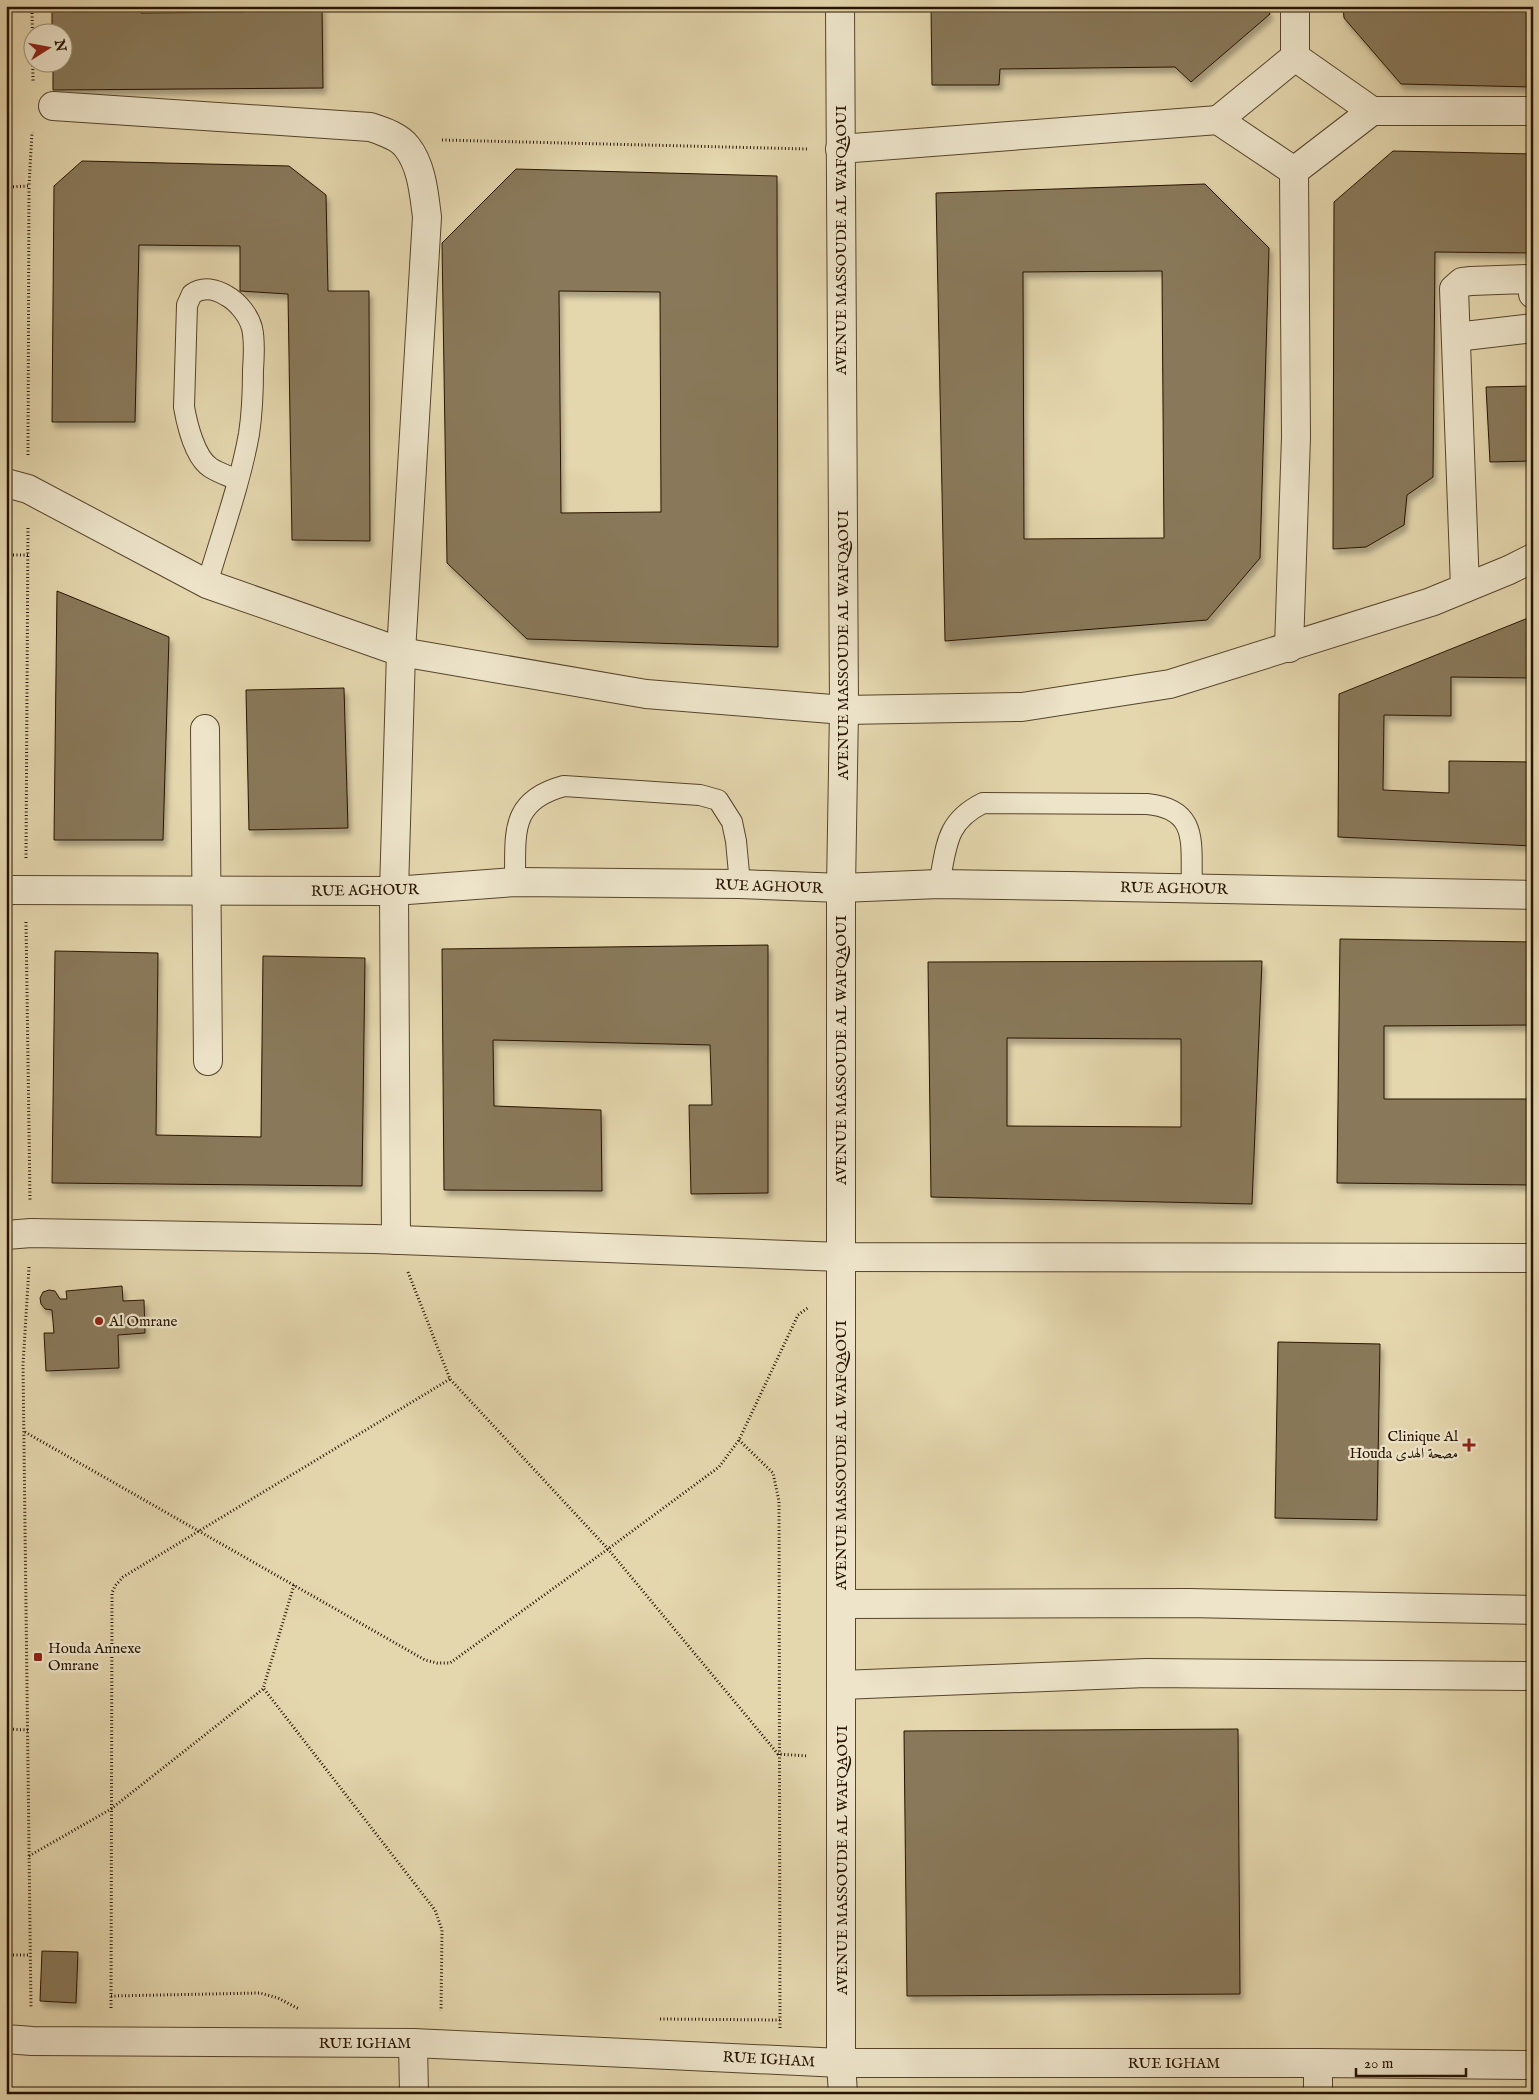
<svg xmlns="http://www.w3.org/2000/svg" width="1539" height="2100" font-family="'IM FELL English',Amiri,serif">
<defs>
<filter id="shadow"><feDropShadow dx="3" dy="5.5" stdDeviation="2.5" flood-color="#0004"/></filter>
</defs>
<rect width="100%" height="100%" fill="#e4d6ad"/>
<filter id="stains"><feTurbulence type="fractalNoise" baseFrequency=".004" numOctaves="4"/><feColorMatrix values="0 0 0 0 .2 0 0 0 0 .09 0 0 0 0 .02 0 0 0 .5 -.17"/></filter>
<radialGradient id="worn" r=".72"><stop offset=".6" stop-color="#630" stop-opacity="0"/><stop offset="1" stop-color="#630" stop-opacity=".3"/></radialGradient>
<!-- building -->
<g fill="#89795a" stroke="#271400" fill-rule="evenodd" filter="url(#shadow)">
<path d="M52,6H141V13L243,12V6H322L323,88L53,90V62H62V32H52Z"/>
<path d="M931,6H1266L1270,14L1191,82L1175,67L1000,69L999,85H932Z"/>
<path d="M1343,6H1533V87L1401,84L1344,18Z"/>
<path d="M1393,151L1533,154V253L1435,252L1433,477L1407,495L1404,525L1366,547L1333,549L1334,202Z"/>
<path d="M82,161L289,166L326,195L328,291H369L370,541L292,540L288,294L240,291V246L139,245L135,422H52L54,186Z"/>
<path d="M516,169L777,176L778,647L527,639L447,563L442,243ZM559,291L660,292L661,512L561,513Z"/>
<path d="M1205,184L1269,248L1260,558L1207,620L945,641L936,193ZM1162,271L1164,538L1024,539L1023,272Z"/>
<path d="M1533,386V461L1490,462L1486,387Z"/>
<path d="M57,591L169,637L163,840H54Z"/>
<path d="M1533,616V678L1451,677V716L1384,715L1383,790L1449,793V761L1533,762V846L1338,837L1339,694Z"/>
<path d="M344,688L348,828L249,830L246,690Z"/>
<path d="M1340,939L1533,942V1025L1384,1026V1099H1533V1185L1337,1183Z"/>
<path d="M768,945V1193L691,1194L689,1105H712L710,1045L493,1040L494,1106L601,1110L602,1191L444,1190L442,949Z"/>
<path d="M55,951L158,953L156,1135L261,1137L263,956L365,958L362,1186L52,1183Z"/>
<path d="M1262,961L1252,1204L931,1197L928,962ZM1007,1038L1181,1039V1127L1007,1126Z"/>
<path d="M122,1286L123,1301L144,1300L145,1333L118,1335L119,1368L46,1371L44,1333H54L52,1310L45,1309L41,1304L40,1298L43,1292L49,1290L55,1291L60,1299H67L66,1291Z"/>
<path d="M1278,1342L1380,1344L1377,1520L1275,1518Z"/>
<path d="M1238,1729L1240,1994L907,1996L904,1731Z"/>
<path d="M42,1951L78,1952L76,2003L40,2001Z"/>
</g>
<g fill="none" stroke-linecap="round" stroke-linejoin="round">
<defs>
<g id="service">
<path d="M207,584C221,536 240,484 249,434C252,414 253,391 253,370C254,356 255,341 252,328C249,316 238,302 227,296C216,289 203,286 192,294L187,305L184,407C187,424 195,458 211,468C219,473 229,476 237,480"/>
<path d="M515,882C516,835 508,801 564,786L700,795L718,800L732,822L736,841L740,884"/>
<path d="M939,884C947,846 945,822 983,803L1147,804C1201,809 1190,846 1192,888"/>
</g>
<g id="minor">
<path d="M840,6L844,710L841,888V2063L843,2094"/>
<path d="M1295,6V57"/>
<path d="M53,106L370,127C382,131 399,136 407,147C422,166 424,194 427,217L401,652L394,891L396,1240"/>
<path d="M1372,111H1533"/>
<path d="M840,149L1218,120"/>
<path d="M1294,171L1372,111L1295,57"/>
<path d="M1294,171L1218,120L1295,57"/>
<path d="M1456,337L1533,328"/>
<path d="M6,483L28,489L207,584L401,652L646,694L844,710L1022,707L1170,684L1431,602L1509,570L1533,558"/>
<path d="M1465,588L1454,289L1462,282L1471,281L1529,279L1532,283L1533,294"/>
<path d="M1289,648L1296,437L1294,171"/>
<path d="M205,729L208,1061"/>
<path d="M6,890L394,891L515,882L740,884L841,888L939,884L1068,886L1533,895"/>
<path d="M6,1235L31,1233L374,1239L841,1257L1533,1258"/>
<path d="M842,1604L1189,1603L1533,1610"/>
<path d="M841,1685L1146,1673L1533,1676"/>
<path d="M6,2039L32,2041L413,2043L841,2063H1318L1533,2065"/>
<path d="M413,2043L414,2094"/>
<path d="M1318,2094V2063"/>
</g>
</defs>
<!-- service casing -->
<use href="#service" stroke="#56442b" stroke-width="22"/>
<!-- minor casing -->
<use href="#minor" stroke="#56442b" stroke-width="30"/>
<!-- path -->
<g stroke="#271400" stroke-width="3" stroke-dasharray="1 2.5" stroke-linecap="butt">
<path d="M32,6L33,81"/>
<path d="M442,140L808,149"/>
<path d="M6,187L29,186L32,132"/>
<path d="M28,455L29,186"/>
<path d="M6,555H28"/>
<path d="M26,858L28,527"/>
<path d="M26,922L30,1200"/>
<path d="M29,1267L23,1365L31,2008"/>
<path d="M408,1272L450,1379L608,1549L778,1754L808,1756"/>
<path d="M25,1432L425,1660L437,1663H450L608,1549L719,1467L739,1440L798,1315L809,1307"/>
<path d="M739,1440L773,1473L779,1501L780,2029"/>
<path d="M264,1689L435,1910L442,1930L441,2011"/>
<path d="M6,1729L28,1730"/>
<path d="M29,1856L111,1809L263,1689L294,1585"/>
<path d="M6,1955H30"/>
<path d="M111,1996L260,1993L278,1998L299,2009"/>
<path d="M111,2008L112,1593L115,1586L123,1577L450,1379"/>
<path d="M660,2019L780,2020"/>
</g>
<!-- service -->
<use href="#service" stroke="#ede4ca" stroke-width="20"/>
<!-- minor -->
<use href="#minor" stroke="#ede4ca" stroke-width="28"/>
</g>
<!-- markers -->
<g fill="#8f2418" stroke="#ede4ca" stroke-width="2">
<circle cx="99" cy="1321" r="5"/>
<path d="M1466.5 1437.5h5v5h5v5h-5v5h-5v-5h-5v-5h5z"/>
<rect x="33" y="1652" width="10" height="10" rx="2.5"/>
</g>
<g text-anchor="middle" stroke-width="4.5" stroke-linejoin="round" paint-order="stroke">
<!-- street labels -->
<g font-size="15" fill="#271400" stroke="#ede4ca">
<text transform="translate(841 240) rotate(-90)" y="5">AVENUE MASSOUDE AL WAFQAOUI</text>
<text transform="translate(843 645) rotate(-90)" y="5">AVENUE MASSOUDE AL WAFQAOUI</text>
<text transform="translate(769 886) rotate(2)" y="5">RUE AGHOUR</text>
<text transform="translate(1174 888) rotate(1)" y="5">RUE AGHOUR</text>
<text transform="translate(365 890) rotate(-1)" y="5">RUE AGHOUR</text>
<text transform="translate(841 1050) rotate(-90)" y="5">AVENUE MASSOUDE AL WAFQAOUI</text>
<text transform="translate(841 1455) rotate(-90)" y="5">AVENUE MASSOUDE AL WAFQAOUI</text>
<text transform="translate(842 1860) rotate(-90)" y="5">AVENUE MASSOUDE AL WAFQAOUI</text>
<text x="365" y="2048">RUE IGHAM</text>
<text transform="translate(769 2059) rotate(3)" y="5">RUE IGHAM</text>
<text x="1174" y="2068">RUE IGHAM</text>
</g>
<!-- poi labels -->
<g font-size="15" fill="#271400" stroke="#ede4ca" text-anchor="start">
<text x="109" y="1326">Al Omrane</text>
<text x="1458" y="1441" text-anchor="end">Clinique Al<tspan x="1458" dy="17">Houda مصحة الهدى</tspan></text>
<text x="48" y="1653">Houda Annexe<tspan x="48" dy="17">Omrane</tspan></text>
</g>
</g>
<!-- margin -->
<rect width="1539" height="2100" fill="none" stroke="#e4d6ad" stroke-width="25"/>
<rect x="8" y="8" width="1524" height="2085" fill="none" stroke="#271400" stroke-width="2.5"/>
<rect x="12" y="12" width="1514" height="2075" fill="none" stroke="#271400"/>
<!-- north arrow -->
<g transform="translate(48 48) rotate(79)"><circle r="24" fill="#ede4ca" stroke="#9e9179"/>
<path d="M0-4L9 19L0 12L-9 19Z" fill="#8f2418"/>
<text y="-8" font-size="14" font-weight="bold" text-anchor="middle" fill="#271400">N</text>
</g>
<!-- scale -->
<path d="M1356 2068v8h110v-8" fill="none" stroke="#271400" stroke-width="2.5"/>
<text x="1364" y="2068" font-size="15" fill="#271400" stroke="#ede4ca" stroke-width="4" paint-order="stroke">20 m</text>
<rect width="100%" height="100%" filter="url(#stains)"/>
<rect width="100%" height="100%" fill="url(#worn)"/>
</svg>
